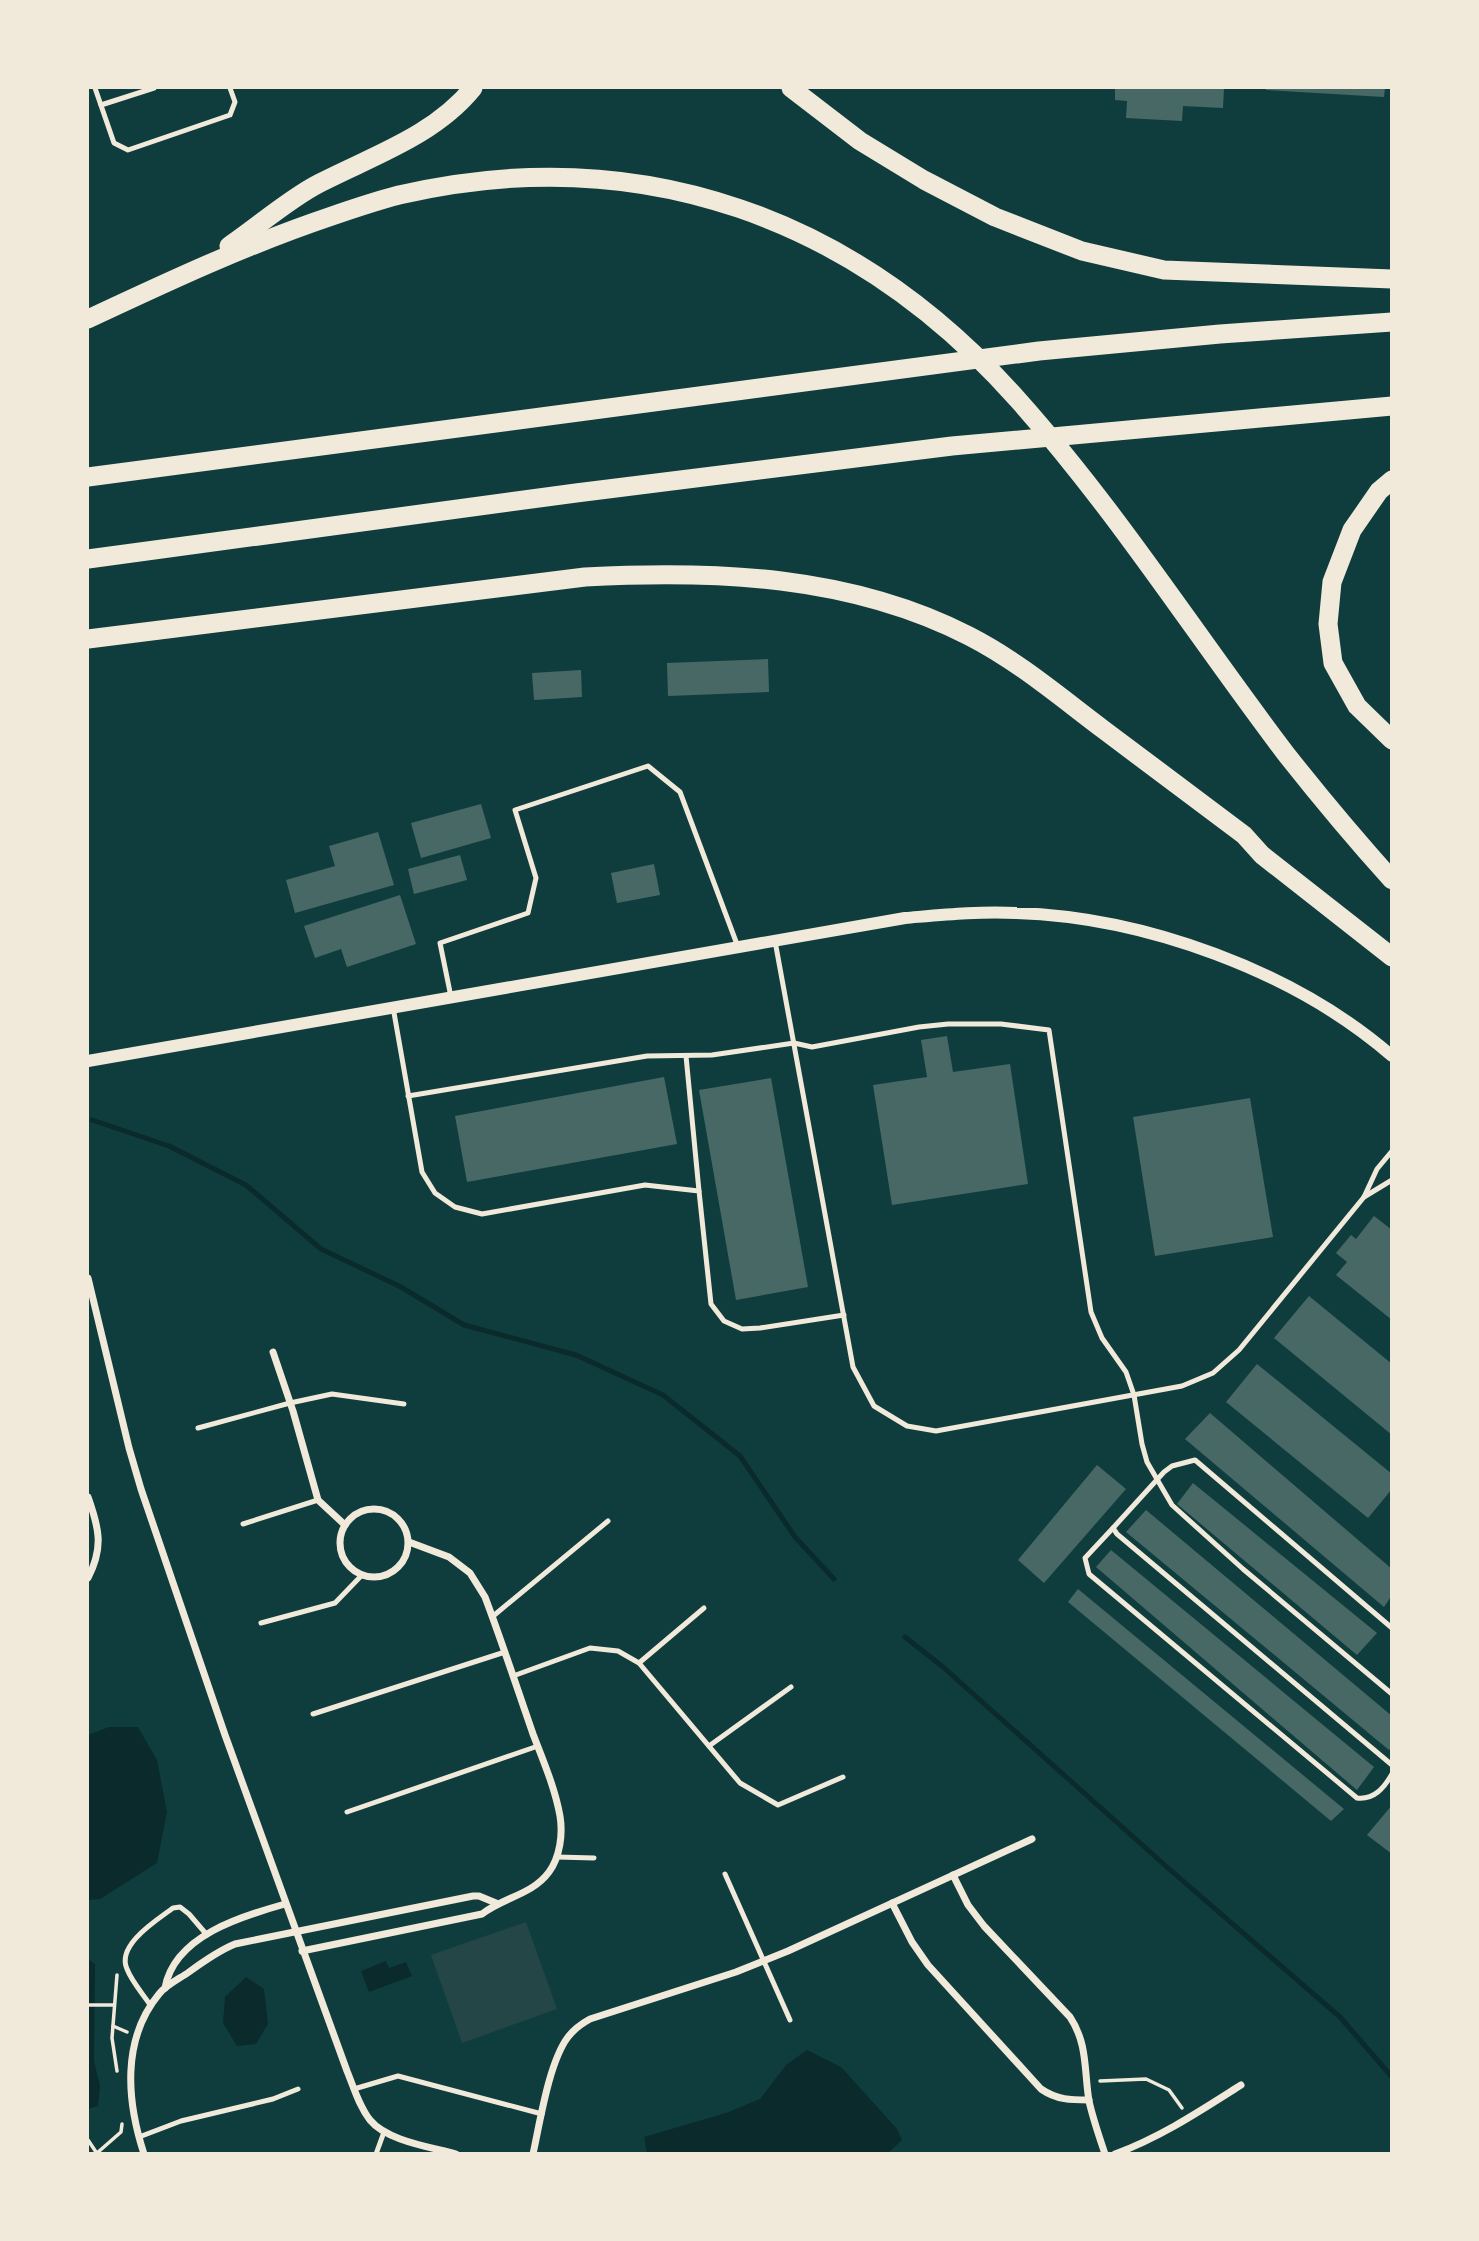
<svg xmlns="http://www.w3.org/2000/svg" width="1479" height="2241" font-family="'PT Sans Narrow',sans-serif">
<rect width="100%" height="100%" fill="#0f3d3e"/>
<!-- green -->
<path fill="#244646" d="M526,1922L557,2009L462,2043L431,1955Z"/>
<!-- water -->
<g fill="#0a2a2b">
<path d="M109,1727H138L157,1760L167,1812L157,1863L100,1899L88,1900V1735Z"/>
<path d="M88,1959L95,1964L94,2061L100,2086L98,2106L88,2109Z"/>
<path d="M386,1961L389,1968L406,1962L412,1976L369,1992L361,1971Z"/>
<path d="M246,1977L264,1989L268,2024L256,2044L237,2046L223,2023L225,1997Z"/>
<path d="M807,2050L841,2067L897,2129L902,2140L888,2153H647L644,2137L726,2113L760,2099L786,2065Z"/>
</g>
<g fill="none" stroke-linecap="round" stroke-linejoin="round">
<!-- stream -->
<g stroke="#0a2a2b" stroke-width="5">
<path d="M92,1120L169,1146L246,1185L321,1249L401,1287L464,1325L576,1355L663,1395L740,1456L795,1537L834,1579"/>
<path d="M905,1637L943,1667L1168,1868L1340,2017L1392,2077"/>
</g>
</g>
<!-- building -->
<g fill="#486865">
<path d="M1115,88H1224L1223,108L1183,106L1182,121L1126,118L1127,101L1115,100Z"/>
<path d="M1266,88H1385L1384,97L1266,90Z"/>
<path d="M768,659L769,692L668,696L667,663Z"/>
<path d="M581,670L582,697L534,700L532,673Z"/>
<path d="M481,804L491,838L421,858L411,823Z"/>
<path d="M378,832L394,885L295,913L286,880L335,866L329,846Z"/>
<path d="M460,855L467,880L414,894L408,869Z"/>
<path d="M654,864L660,895L617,903L611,873Z"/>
<path d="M400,895L416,944L347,967L341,949L315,958L304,926Z"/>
<path d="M947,1036L953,1072L1010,1064L1028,1184L892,1205L873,1085L927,1077L921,1040Z"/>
<path d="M664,1077L677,1144L467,1182L455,1116Z"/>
<path d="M771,1078L808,1287L736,1300L699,1090Z"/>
<path d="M1250,1098L1273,1237L1155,1256L1133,1117Z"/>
<path d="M1374,1216L1392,1230V1320L1336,1275L1347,1262L1336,1253L1351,1235L1356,1239Z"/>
<path d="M1309,1296L1392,1364V1435L1274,1338Z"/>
<path d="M1257,1364L1392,1474V1489L1368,1518L1226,1402Z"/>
<path d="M1210,1413L1392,1569V1595L1384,1607L1185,1439Z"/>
<path d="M1097,1465L1126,1489L1044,1583L1018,1560Z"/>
<path d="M1193,1483L1377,1633L1357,1655L1177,1504Z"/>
<path d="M1146,1510L1392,1716V1746L1389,1750L1126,1532Z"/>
<path d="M1111,1550L1374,1767L1357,1790L1096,1567Z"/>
<path d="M1078,1589L1344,1809L1331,1821L1068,1602Z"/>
<path d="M1392,1805V1854L1367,1835Z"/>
</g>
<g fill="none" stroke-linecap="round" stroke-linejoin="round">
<!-- path -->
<g stroke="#f1e9da" stroke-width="3.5">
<path d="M117,1975L112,2038L117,2071"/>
<path d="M88,2005H114"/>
<path d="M113,2026L127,2032"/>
<path d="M1100,2081L1146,2079L1169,2090L1182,2108"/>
<path d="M88,2140L96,2152"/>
<path d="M97,2153L121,2132L122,2124"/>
</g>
<!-- service -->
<g stroke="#f1e9da" stroke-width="5">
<path d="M95,88L114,143L128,150L230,115L235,102L230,88"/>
<path d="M101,105L154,88"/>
<path d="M775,941L853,1367L874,1406L907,1426L936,1431L1182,1386L1213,1373L1239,1350L1364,1197L1377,1169L1392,1151"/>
<path d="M451,997L440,943L528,913L536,878L515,810L648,766L680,792L738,947"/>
<path d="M393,1007L422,1172L435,1193L455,1207L482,1214L645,1185L699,1191L711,1304L724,1321L742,1329L760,1328L844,1315"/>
<path d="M686,1056L699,1191"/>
<path d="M408,1096L647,1056L712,1055L794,1043L812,1047L919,1027L948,1024H1001L1049,1030L1091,1312L1102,1338L1126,1372L1134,1395L1142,1444L1147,1462L1172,1505L1243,1569L1392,1694"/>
<path d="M1364,1197L1392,1180"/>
<path d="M198,1428L290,1403L332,1394L404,1404"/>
<path d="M243,1524L318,1500"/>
<path d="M1113,1528L1085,1558L1089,1574L1357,1798C1374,1800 1384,1788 1392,1774"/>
<path d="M492,1617L608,1521"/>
<path d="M261,1623L335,1603L362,1575"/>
<path d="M1392,1628L1195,1460L1172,1466L1164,1472L1113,1528L1117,1534L1392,1765"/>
<path d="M639,1663L704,1608"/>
<path d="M513,1676L590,1648L618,1651L639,1663L740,1783L778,1805L843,1777"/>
<path d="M313,1714L505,1652"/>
<path d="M709,1746L791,1687"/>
<path d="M347,1812L538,1746"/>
<path d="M557,1857L594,1858"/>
<path d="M725,1874L790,2020"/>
<path d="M151,2006C143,1994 132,1982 127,1969C116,1945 157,1920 173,1908L180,1907L189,1914L207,1935"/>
<path d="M354,2089L398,2076L542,2114"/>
<path d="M139,2137L181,2121L273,2099L298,2089"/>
<path d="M376,2154L384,2132"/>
</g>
<!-- minor -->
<g stroke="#f1e9da" stroke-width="7">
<path d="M88,1278L129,1448L141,1489L225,1735L347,2071C354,2088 359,2106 370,2120C387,2141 431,2147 456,2154"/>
<path d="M273,1352L293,1411L318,1500L345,1525"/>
<path d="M88,1497C99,1528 104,1547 88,1578"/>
<circle cx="374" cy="1543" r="34"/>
<path d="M953,1875L968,1905L984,1926L1070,2017C1088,2044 1084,2071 1089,2101C1093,2119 1099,2136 1105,2154"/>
<path d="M892,1903L912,1942L928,1965L1041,2089C1057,2100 1071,2100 1089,2100"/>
<path d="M302,1951L482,1914C504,1897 532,1895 549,1872C560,1857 563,1834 560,1816C555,1788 543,1760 533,1734C517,1688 502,1642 485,1597L470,1573L449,1557L409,1542"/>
<path d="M165,1988C174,1936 242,1916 285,1904"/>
<path d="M144,2154C127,2102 121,2040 159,1994C166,1985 179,1979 189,1972C204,1961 218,1951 235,1944L473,1896H479L496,1903"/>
<path d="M533,2154C540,2122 549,2062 568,2037C574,2029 581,2024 590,2019L736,1972L788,1951L1032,1839"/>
<path d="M1115,2154C1161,2137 1200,2111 1241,2085"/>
</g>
<!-- tertiary -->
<path stroke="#f1e9da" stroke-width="12" d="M88,1061L905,918C941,915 979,911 1016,913C1145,917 1294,971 1392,1056"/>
<!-- motorway -->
<g stroke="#f1e9da" stroke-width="19">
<path d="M791,88L860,141L924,180L995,217L1082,251L1164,270L1392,279"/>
<path d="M229,246C257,227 289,199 318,184C372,156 434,136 473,88"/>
<path d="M88,319C167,282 246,245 329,217C352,209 376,201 399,195C641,139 857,218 1019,401C1117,511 1197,637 1286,754C1320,797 1355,839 1392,880"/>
<path d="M88,477L1039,351L1220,334L1392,322"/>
<path d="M1392,480L1379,491L1352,530L1332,582L1328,624L1333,663L1357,706L1392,740"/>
<path d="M88,559L576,493L952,446L1392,406"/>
<path d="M88,639L585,577C715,570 850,575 969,636C1018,661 1060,697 1104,730C1150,765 1197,800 1244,835L1262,855L1392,957"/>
</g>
</g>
<!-- border -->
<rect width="1479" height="2241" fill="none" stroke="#f1e9da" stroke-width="178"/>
</svg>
